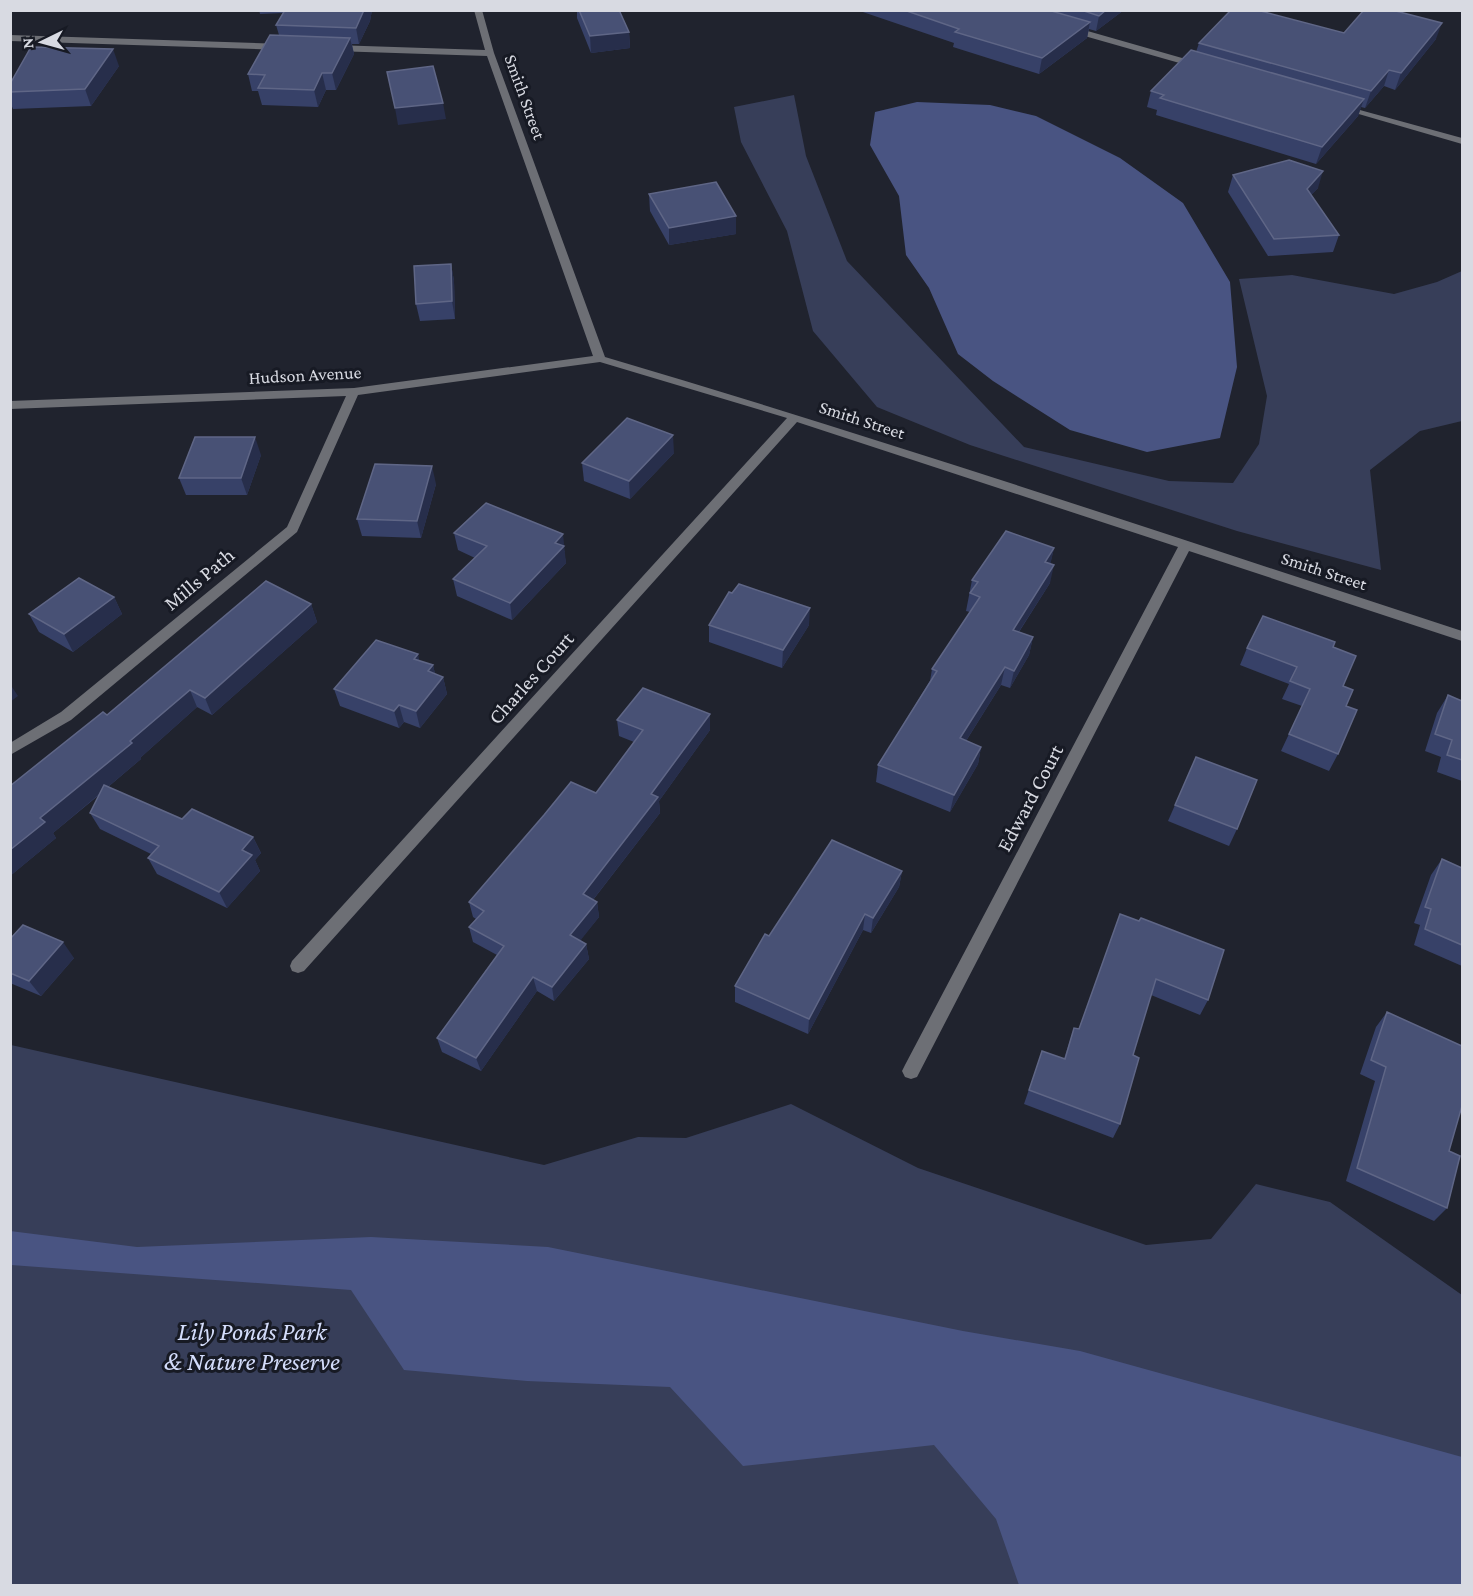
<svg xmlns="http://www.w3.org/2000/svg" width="1473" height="1596" font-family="'Crimson Pro',serif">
<rect width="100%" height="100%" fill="#20232e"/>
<!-- green -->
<g fill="#373e59">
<path d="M794,95L806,156L847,261L1024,447L1169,481L1233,483L1259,444L1267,396L1239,279L1292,275L1394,294L1437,282L1462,271V421L1420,431L1370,470L1381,570L1237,531L970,445L877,407L813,331L787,231L741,142L734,107Z"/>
<path d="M11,1045L544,1165L638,1137L686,1138L791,1104L918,1168L1146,1245L1211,1239L1256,1184L1330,1202L1462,1295V1585H11Z"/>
</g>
<!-- water -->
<g fill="#495482">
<path d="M917,102L990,105L1036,116L1120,158L1183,203L1230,282L1237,367L1220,438L1147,452L1070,430L993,381L958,354L929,288L906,255L899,196L870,145L875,112Z"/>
<path d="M10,1231L137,1247L371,1237L548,1247L963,1331L1080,1351L1462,1457V1585H1019L996,1519L934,1445L743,1466L670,1387L527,1381L404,1370L351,1290L11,1265Z"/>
</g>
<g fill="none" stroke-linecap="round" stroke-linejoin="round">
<!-- minor -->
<g fill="#6d6f75" fill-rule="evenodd">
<path d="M474,10H482L494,53L605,357C893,442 1177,538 1462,631V641L1189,551L917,1077L911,1079L905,1077L902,1071L905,1065L1178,547L797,422L304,971L298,973L292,971L290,966L292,961L787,418L600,362L358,395L297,532L71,720L10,755V743L61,712L287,527L346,396L10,409V401L354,388L593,356L487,56L334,51L330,48L334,45L485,50Z"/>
<path d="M1070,26L1203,64L1204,66L1197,68L1067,31L1066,29Z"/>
<path d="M10,35L283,44L287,47L283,50L10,41Z"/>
<path d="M1338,104L1462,138V144L1338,108Z"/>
</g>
</g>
<!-- wall -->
<g fill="#374168">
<path d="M259,10H372L370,21L359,44H352L354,54L336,90H326L318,107L262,105L258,91H252L248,74L279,35L276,25L283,13L260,14Z"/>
<path d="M577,10H619L629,32L630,48L591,53L577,18Z"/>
<path d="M857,10H1124L1096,31L1089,29L1087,38L1039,74L953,47L954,43Z"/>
<path d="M1344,33L1436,39L1395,90L1384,86L1365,108L1361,107L1358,116L1316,164L1156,115L1157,110L1147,107L1151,91L1196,52L1199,43Z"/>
<path d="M119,66L91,106L13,109L10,102V84Z"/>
<path d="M1233,175L1318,188L1311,195L1339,235L1333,252L1268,256L1228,192Z"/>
<path d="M649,194L736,234L669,245L650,211Z"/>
<path d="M451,264L454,281L455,319L420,321L416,304Z"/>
<path d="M674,453L630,499L584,481L582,463Z"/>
<path d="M261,455L247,495H186L179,478Z"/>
<path d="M436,484L421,538L362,536L357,519Z"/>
<path d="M454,533L565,551L564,552L566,563L512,620L457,596L453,579L475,558L458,550Z"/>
<path d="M1054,548L1050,564V583L1019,632L1033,637L1029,655L1010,688L1001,685L966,741L981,747L978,764L950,812L876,782L878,765L930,681L932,669L970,612L966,611L972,580Z"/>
<path d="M114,597L122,614L73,652L39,632L29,614Z"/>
<path d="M311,604L317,622L212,715L197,707L140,758L141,759L108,787L182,819L253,837L261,853L255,860L260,871L227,908L157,874L148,858L151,854L100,829L90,813L99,795L53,833L56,838L10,876V786L107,715Z"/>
<path d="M709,625H809L782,668L709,642Z"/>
<path d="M1333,647L1343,686L1346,706L1338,754L1329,771L1281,751L1302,706L1282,699L1289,684L1240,665L1247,648Z"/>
<path d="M419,661L433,665L435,674L443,677L447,694L420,728L404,722L399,728L340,706L334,689Z"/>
<path d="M1448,695L1462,701V781L1437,772L1441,757L1425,751L1437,713Z"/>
<path d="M710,714V730L659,801L660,813L593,900L597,902L599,917L580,940L586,944L589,959L554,1001L537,991L481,1071L442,1052L437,1038L497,955L473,942L469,927L476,919L473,917L469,902L596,793L634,742L619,736L617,720Z"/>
<path d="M1175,805L1237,829L1229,846L1168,821Z"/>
<path d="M1442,859L1462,868V966L1414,945L1420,925L1414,923L1431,875Z"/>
<path d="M902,871L899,887L871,933L863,930L808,1034L735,1002V986L769,936Z"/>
<path d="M1120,914L1208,1000L1200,1015L1151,995L1133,1055L1120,1124L1113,1138L1024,1104L1042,1051L1064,1059L1074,1028L1079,1029Z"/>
<path d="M10,939L74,958L41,996L10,983Z"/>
<path d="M1387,1012L1449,1151L1447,1208L1434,1221L1346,1181L1375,1081L1360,1074L1376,1027Z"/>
</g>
<!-- shaded-wall -->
<g fill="#272e4b">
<path d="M364,10H372L370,21L359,44L356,28Z"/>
<path d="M1106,10H1124L1096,31L1099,16Z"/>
<path d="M1090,22L1087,38L1039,74L1042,58Z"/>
<path d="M1442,23L1436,39L1395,90L1401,73Z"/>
<path d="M629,32L630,48L591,53L590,36Z"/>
<path d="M350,38L354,54L336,90L332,73Z"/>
<path d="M113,49L119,66L91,106L85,89Z"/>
<path d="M1389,70L1384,86L1365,108L1371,91Z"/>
<path d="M322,73L326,90L318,107L314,90Z"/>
<path d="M1364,99L1358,116L1316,164L1322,147Z"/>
<path d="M443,103L446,119L398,125L395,108Z"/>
<path d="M1323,171L1318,188L1301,206L1307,189Z"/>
<path d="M736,216V234L669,245V228Z"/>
<path d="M451,264L454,281L455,319L452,301Z"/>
<path d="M673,435L674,453L630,499L629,481Z"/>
<path d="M255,437L261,455L247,495L241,478Z"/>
<path d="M432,466L436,484L421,538L417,521Z"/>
<path d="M563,534L566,563L512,620L510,603L555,543Z"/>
<path d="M1054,548L1050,566L1045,562Z"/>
<path d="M1054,565L1050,583L1009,647L1013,630Z"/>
<path d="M114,597L122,614L73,652L64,634Z"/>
<path d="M311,604L317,622L212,715L205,698Z"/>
<path d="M810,608L809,625L782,668L783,650Z"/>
<path d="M1033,637L1029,655L1010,688L1014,671Z"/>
<path d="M418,654L422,672L414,659Z"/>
<path d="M433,665L437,683L428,671Z"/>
<path d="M1005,667L1001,685L957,755L960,738Z"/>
<path d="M443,677L447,694L420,728L416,711Z"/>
<path d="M10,684L18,696L10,702Z"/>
<path d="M190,690L197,707L140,758L141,759L53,833L56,838L10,876V850L40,818Z"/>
<path d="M399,705L404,722L399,728L394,711Z"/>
<path d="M710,714V730L659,801L660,813L585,910L583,894L651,794Z"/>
<path d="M981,747L978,764L950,812L954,795Z"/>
<path d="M253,837L261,853L255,860L260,871L227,908L219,892L242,850Z"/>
<path d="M902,871L899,887L871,933L873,918Z"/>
<path d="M597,902L599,917L573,950L570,935Z"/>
<path d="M865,914L863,930L808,1034L809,1019Z"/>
<path d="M63,942L74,958L41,996L29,981Z"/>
<path d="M586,944L589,959L554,1001L552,987Z"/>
<path d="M533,977L537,991L481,1071L476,1058Z"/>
</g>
<!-- building -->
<g fill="#485175" stroke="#5f6686" stroke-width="1.5">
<path d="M285,10H364L356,28L276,25Z"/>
<path d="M579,10H619L629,32L590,36Z"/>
<path d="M904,10H1048L1090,22L1042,58L955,32L959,29Z"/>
<path d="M1081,10H1106L1099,16Z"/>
<path d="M1231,10H1257L1344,33L1364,10H1392L1442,23L1401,73L1389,70L1371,91L1199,43Z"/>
<path d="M270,35L350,38L332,73H322L314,90L258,88L265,75L248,74Z"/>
<path d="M31,47L113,49L85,89L10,92V84Z"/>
<path d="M1191,50L1364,99L1322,147L1160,98L1164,95L1151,91Z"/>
<path d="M433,66L443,103L395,108L387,72Z"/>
<path d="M1289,160L1323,171L1307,189L1339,235L1274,239L1233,175Z"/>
<path d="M716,182L736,216L669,228L649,194Z"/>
<path d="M451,264L452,301L416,304L414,266Z"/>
<path d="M627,418L673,435L629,481L582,463Z"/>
<path d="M195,437H255L241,478H179Z"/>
<path d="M375,464L432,466L417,521L357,519Z"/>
<path d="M486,503L563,534L555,543L564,546L510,603L453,579L487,546L454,533Z"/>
<path d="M1006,531L1054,548L1045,562L1054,565L1013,630L1033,637L1014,671L1005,667L960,738L981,747L954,795L878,765L937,671L932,669L980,597L970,593L978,582L972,580Z"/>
<path d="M79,578L114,597L64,634L29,614Z"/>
<path d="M266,581L311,604L205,698L190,690L130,741L132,743L40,818L45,822L10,850V786L103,712L107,715Z"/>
<path d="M739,584L810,608L783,650L709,625L729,592L732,593Z"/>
<path d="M1263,616L1335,642L1333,647L1356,656L1343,686L1353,690L1346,706L1357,710L1338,754L1289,734L1310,689L1290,681L1297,667L1247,648Z"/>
<path d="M376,640L418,654L414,659L433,665L428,671L443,677L416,711L399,705L394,711L334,689Z"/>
<path d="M643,688L710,714L651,794L658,797L583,894L597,902L570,935L586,944L552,987L533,977L476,1058L437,1038L504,946L469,927L484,911L469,902L544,815L571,782L596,793L643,730L617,720Z"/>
<path d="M1448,695L1462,701V760L1447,755L1452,740L1435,734Z"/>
<path d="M1196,757L1257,780L1237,829L1175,805Z"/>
<path d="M104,785L182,819L192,809L253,837L242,850L252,855L219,892L148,858L159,846L90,813Z"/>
<path d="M832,840L902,871L873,918L865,914L809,1019L735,986L765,934L769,936Z"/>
<path d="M1442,859L1462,868V945L1425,929L1431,909L1425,907Z"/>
<path d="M1120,914L1139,921L1141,918L1224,950L1208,1000L1156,979L1133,1055L1139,1058L1120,1124L1029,1090L1042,1051L1065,1059L1074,1028L1079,1029Z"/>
<path d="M23,925L63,942L29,981L10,973V939Z"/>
<path d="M1387,1012L1462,1046V1106L1449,1151L1460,1156L1447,1208L1357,1168L1386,1067L1371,1060Z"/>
</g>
<g text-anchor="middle" stroke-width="6" stroke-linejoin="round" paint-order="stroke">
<!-- far-street labels -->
<g font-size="18" fill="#d8dae2" stroke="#171a24">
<text transform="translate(525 97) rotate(70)" y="6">Smith Street</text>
<text transform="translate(305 375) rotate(-3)" y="6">Hudson Avenue</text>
<text transform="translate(862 420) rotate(18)" y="6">Smith Street</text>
<text transform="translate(1324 571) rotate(18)" y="6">Smith Street</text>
</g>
<!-- street labels -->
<g font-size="21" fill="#d8dae2" stroke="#171a24">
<text transform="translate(199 579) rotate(-40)" y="7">Mills Path</text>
<text transform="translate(531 678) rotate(-48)" y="7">Charles Court</text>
<text transform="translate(1030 798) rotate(-62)" y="7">Edward Court</text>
</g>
<!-- near-park labels -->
<g font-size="26" font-style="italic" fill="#d3dcfa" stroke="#171a24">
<text x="252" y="1340">Lily Ponds Park<tspan x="252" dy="30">&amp; Nature Preserve</tspan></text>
</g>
</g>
<!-- border -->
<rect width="1473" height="1596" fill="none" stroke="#d8dae2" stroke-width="24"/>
<!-- north arrow -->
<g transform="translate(42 42) rotate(265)" stroke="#171a24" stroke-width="4.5" paint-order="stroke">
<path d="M0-4.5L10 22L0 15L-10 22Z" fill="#d8dae2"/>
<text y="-9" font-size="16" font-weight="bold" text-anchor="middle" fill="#d8dae2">N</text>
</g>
</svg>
